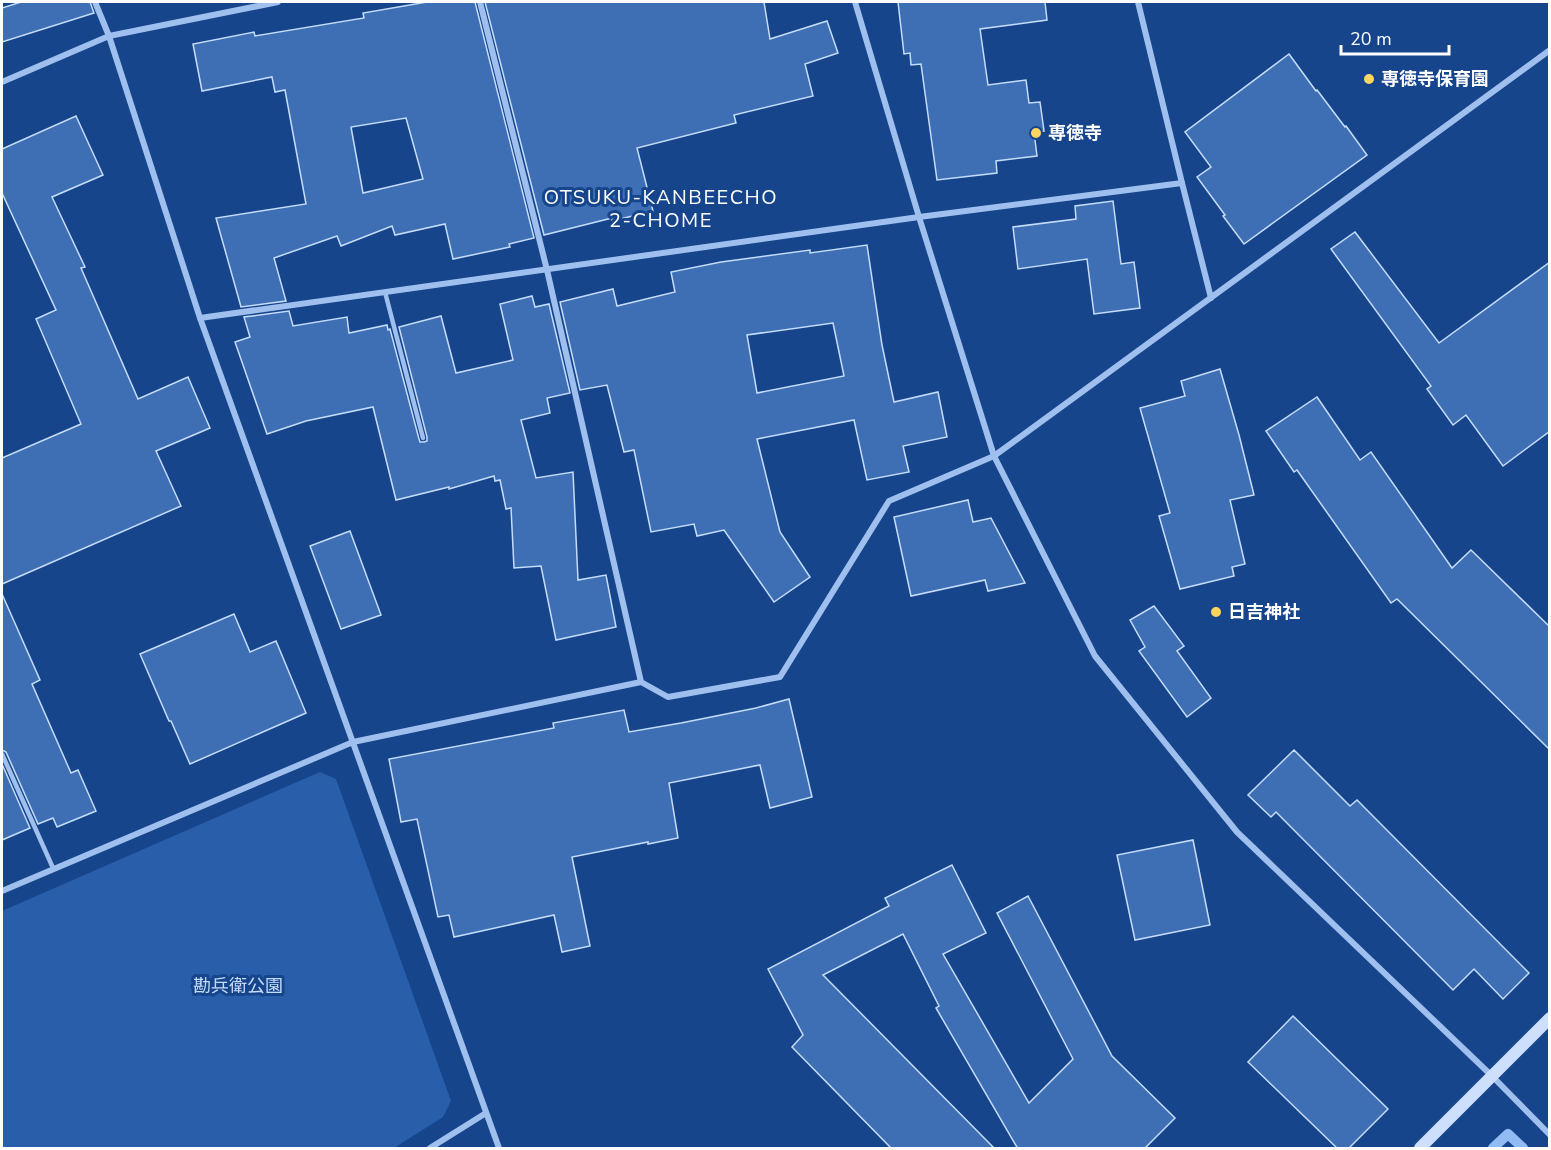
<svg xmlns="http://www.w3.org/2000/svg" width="1551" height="1150" font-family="'Nunito Sans','Noto Sans JP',sans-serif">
<rect width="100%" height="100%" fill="#16458c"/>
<!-- green -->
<path fill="#285eaa" d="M320,772L336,779L451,1101L443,1117L394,1148H2V911Z"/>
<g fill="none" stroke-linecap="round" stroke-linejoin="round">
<!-- stream -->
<path stroke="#91bbf2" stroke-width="10" d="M1493,1148L1508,1134L1523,1148"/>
</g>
<!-- building -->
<g fill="#3e6fb4" stroke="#c5dcfb" stroke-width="1.5" fill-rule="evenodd">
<path d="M21,2H90L94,13L2,42V8Z"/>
<path d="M427,2H475L534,238L509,244L510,247L453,259L445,224L395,235L392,226L341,246L337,236L274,258L286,301L241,307L216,218L306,204L285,90L275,92L272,77L202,91L193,44L254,32L255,36L364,18L363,13ZM406,118L423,179L363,193L351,127Z"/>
<path d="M485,2H764L770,39L827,21L838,53L805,64L813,96L734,115L736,123L637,148L653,211L612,221V218L544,235Z"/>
<path d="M898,2H1045L1047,20L980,29L988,85L1026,80L1029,103L1040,102L1044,131L1034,132L1037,156L996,161L997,173L937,180L921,64L911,65L910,53L904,54Z"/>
<path d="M1289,54L1316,91L1317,90L1345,127L1346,126L1367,155L1244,244L1223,216L1225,215L1197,177L1211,167L1185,132Z"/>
<path d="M76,116L103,175L52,197L85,267L81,268L138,399L188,377L210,428L156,451L181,506L2,584V458L81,424L36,319L56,310L2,193V149Z"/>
<path d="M1113,201L1121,264L1134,262L1140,308L1094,314L1087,259L1018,269L1013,227L1076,219L1075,206Z"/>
<path d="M1355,232L1439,343L1550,262V431L1503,466L1466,415L1453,425L1427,389L1431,386L1331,249Z"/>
<path d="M867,245L882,345L894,402L938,392L947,437L903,446L909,472L867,480L854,420L757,439L780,532L810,577L774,602L724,530L697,536L694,524L651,532L634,450L624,452L607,385L580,390L560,302L613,289L617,306L675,292L671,272L721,262L810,250V253ZM833,323L844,376L757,393L747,335Z"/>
<path d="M532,296L535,307L549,304L570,393L547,398L550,413L521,420L536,478L573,472L578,580L606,575L616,627L556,640L541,566L514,568L511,508L506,509L500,480L495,481L494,476L449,489V487L396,500L373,407L306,421L267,434L235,342L250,337L244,317L289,311L293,326L347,317L349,333L387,325L388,330L390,329L419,439L420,442H424L427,441V437L399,327L441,316L456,373L513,360L500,304Z"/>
<path d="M1220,369L1239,435L1254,495L1230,500L1245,564L1232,567L1234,576L1180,589L1159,516L1170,513L1140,408L1185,396L1181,381Z"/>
<path d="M1317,397L1360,460L1371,452L1452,568L1471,550L1550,627V750L1397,599L1391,603L1297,470L1294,472L1266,431Z"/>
<path d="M968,500L973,522L991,518L1025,583L988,591L985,580L911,596L894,517Z"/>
<path d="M350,531L381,615L341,629L310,546Z"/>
<path d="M2,594L40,680L32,684L71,773L78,770L96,811L57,827L53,818L38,824L6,752L2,750Z"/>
<path d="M1154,606L1184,646L1177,651L1211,698L1187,717L1139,651L1145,647L1130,620Z"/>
<path d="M234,614L250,652L276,641L306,713L190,764L171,721H169L140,654Z"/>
<path d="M789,699L812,797L770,808L760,765L669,783L678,838L648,844V842L572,857L590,946L562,952L554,915L454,937L449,915L438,917L417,819L401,822L389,759L554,728L553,723L624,710L629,732L681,723L756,708Z"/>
<path d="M1294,750L1350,806L1357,800L1529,973L1503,999L1474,969L1453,990L1276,812L1271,817L1248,795Z"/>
<path d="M2,764L30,828L2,840Z"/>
<path d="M1193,840L1210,925L1135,940L1117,855Z"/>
<path d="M952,865L986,933L943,954L1029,1103L1073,1059L997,913L1028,896L1112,1056L1175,1118L1144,1149H1018L936,1008L939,1006L903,934L823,975L995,1149H892L792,1047L803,1035L768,969L889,906L885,898Z"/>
<path d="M1293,1016L1388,1109L1348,1149H1338L1248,1062Z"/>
</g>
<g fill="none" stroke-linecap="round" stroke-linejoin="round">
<!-- lane -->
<g stroke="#9fc0ef" stroke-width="4.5">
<path d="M385,292L423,438"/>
<path d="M2,754L53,868"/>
</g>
<!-- street -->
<g stroke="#9fc0ef" stroke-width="6">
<path d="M95,2L109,36L200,318L499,1148"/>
<path d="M480,2L547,270L641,682"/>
<path d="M855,2L919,217L994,456L1095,656L1237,832L1492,1076L1550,1135"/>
<path d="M1138,2L1182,183L1211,298"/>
<path d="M2,82L109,36L278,2"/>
<path d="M200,318L919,217L1182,183"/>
<path d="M2,891L353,742L641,682L668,697L780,677L889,501L994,456L1550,50"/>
<path d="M430,1148L486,1113"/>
</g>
<!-- secondary -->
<path stroke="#cddffb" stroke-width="12" d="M1420,1148L1550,1018"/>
</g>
<!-- markers -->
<g fill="#ffd65d" stroke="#16458c" stroke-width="2">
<circle cx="1369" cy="79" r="6"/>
<circle cx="1036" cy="133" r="6"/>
<circle cx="1216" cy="612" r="6"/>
</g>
<g text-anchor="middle" stroke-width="6" stroke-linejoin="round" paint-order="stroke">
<!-- poi labels -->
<g font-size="18" font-weight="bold" fill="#fff" stroke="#16458c" text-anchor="start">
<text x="1381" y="85">専徳寺保育園</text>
<text x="1048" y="139">専徳寺</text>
<text x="1228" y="618">日吉神社</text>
</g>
<!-- park labels -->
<g font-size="18" fill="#c5dcfb" stroke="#16458c">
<text x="238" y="992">勘兵衛公園</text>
</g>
<!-- neighbourhood labels -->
<g font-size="20" letter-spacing="1.5" fill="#fff" stroke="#16458c">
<text x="661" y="204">OTSUKU-KANBEECHO<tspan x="661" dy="23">2-CHOME</tspan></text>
</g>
</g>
<!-- border -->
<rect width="1551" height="1150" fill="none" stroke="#ffffff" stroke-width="6"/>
<!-- scale -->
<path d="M1341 45v9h108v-9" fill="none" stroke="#ffffff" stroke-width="3"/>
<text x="1350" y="45" font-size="18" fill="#ffffff" stroke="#16458c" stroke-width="4.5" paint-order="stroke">20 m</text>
</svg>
